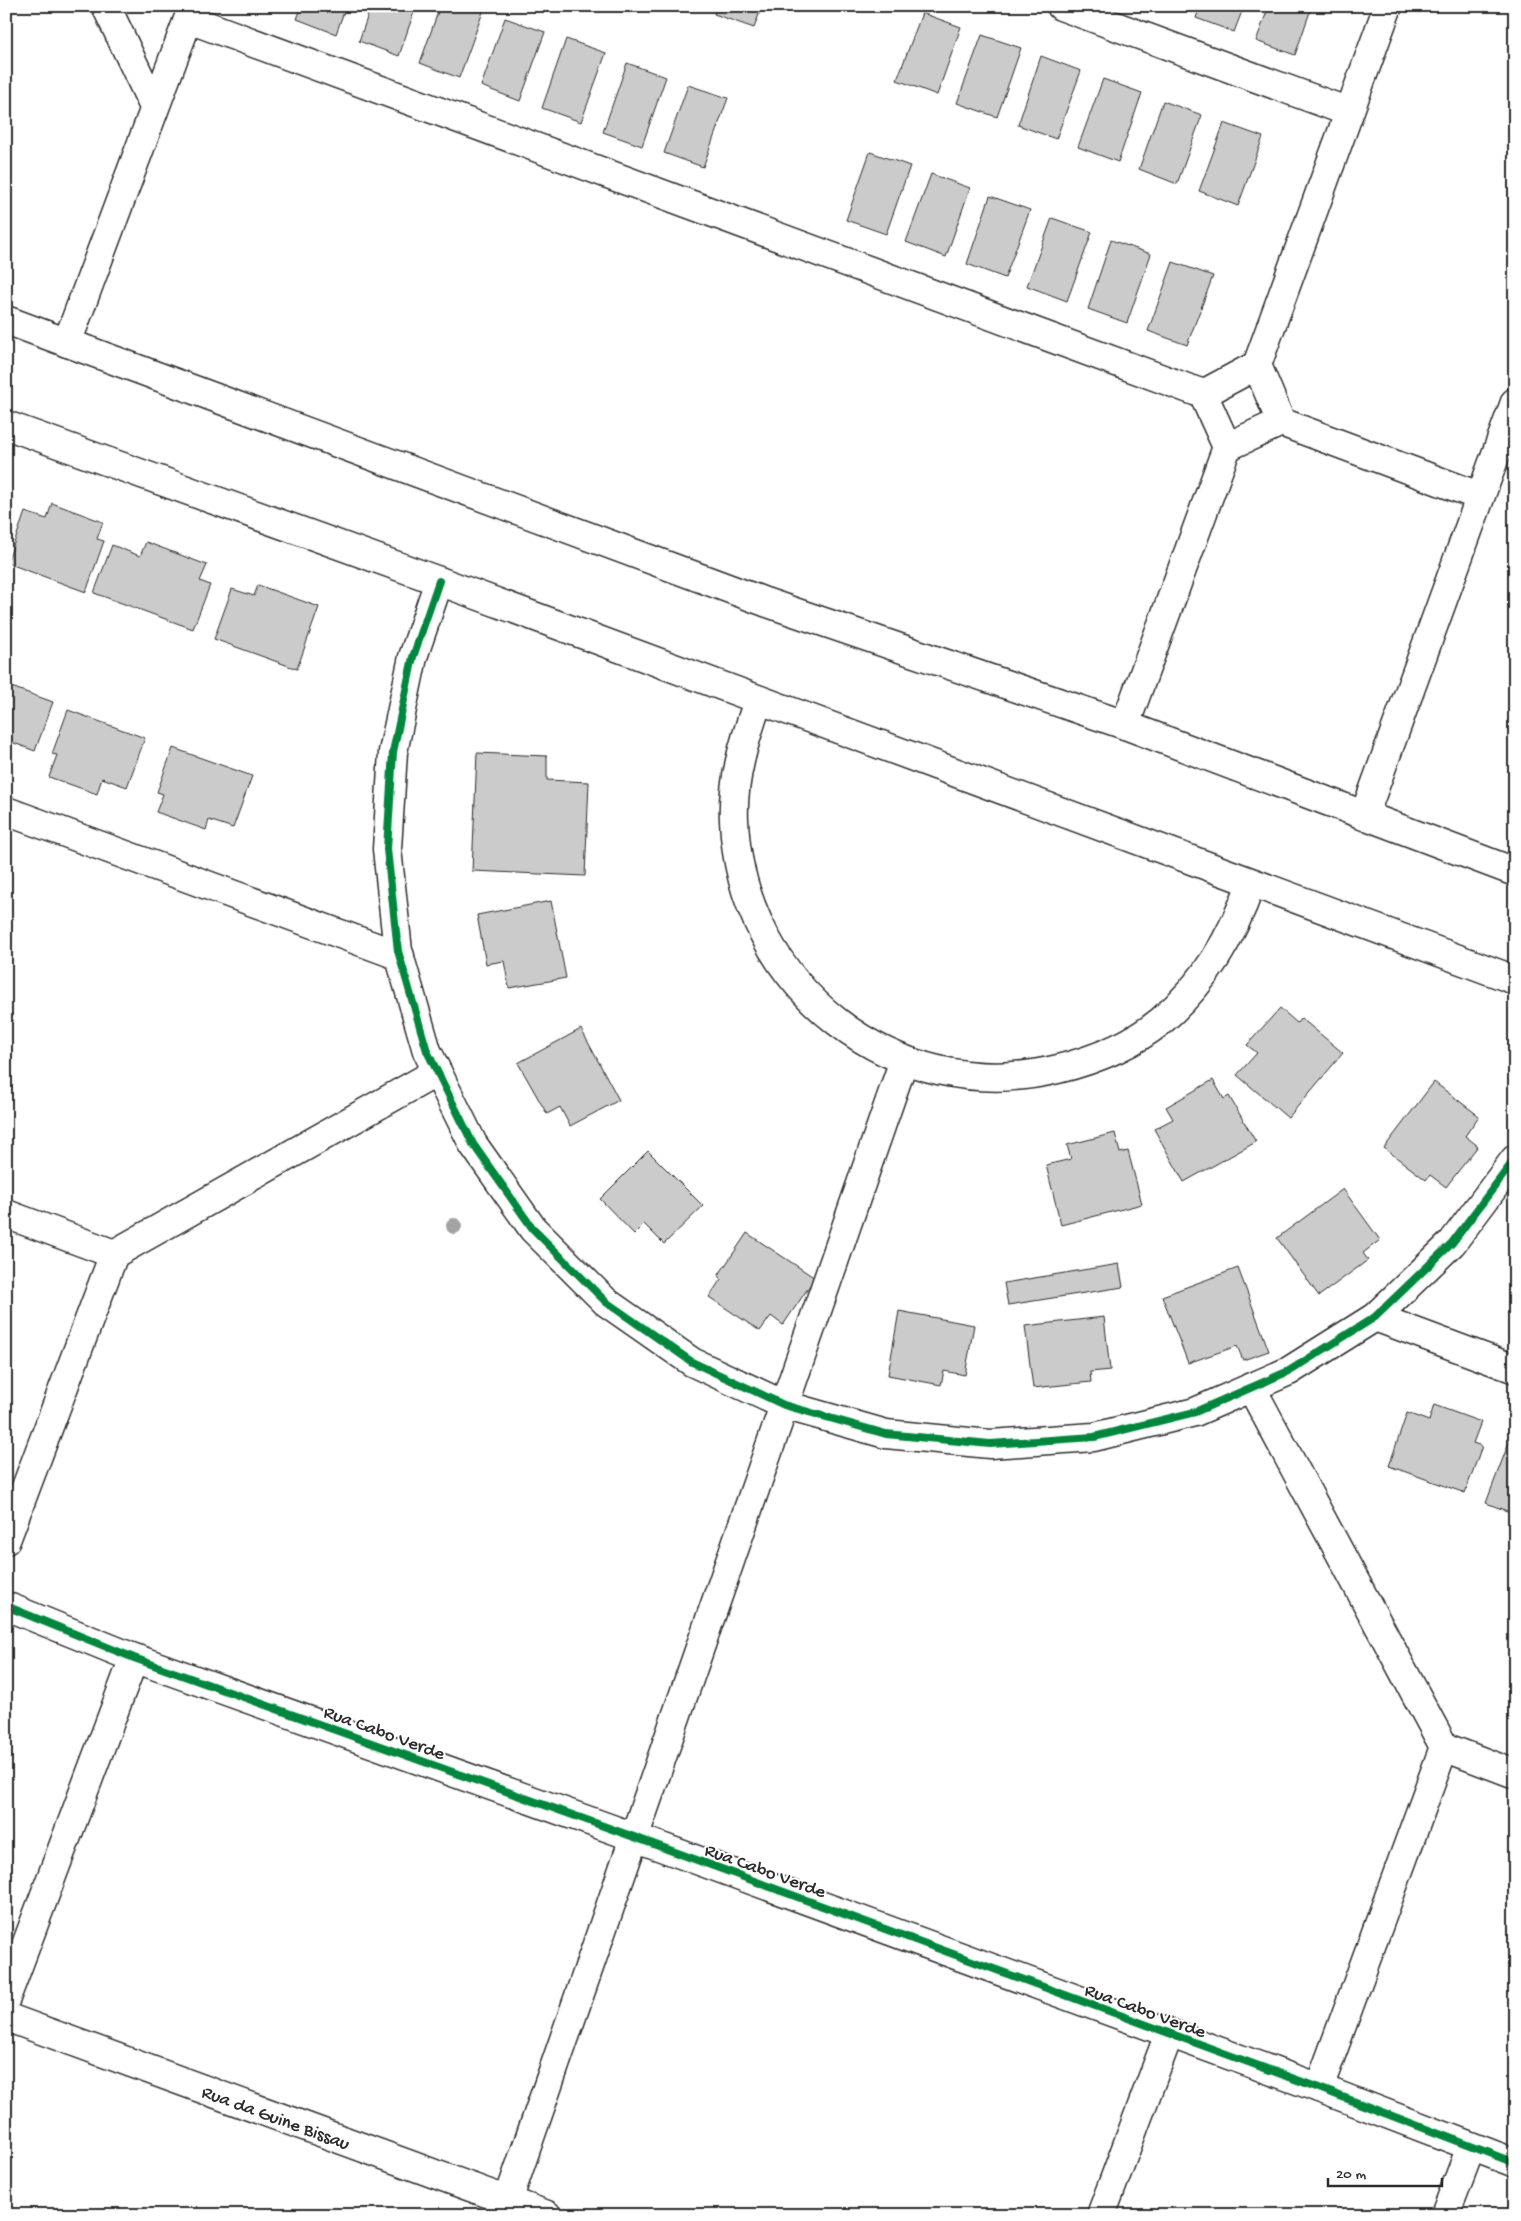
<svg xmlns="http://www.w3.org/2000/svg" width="1521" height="2221" font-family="'Gochi Hand',sans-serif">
<rect width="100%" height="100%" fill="#fff"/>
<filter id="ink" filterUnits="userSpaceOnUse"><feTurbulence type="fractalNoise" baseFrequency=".02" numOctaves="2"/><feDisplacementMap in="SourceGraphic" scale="10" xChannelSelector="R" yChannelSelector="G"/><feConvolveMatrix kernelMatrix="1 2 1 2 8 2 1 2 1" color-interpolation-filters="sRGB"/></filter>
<g filter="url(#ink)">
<!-- building -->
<g fill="#cbcbcb" stroke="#2b2b2b">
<path d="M302,6H346L336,34L297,19Z"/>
<path d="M371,6H416L399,56L359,41Z"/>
<path d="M440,6H476L484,9L459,78L420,63Z"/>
<path d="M717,6H762L754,28L714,14Z"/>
<path d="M1200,6H1244L1234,32L1196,18Z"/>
<path d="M1269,6H1312L1295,55L1256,41Z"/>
<path d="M922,13L961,27L937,95L897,80Z"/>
<path d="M505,18L545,32L520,101L481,86Z"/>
<path d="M982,35L1021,48L997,117L957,103Z"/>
<path d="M566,39L606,53L581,122L542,108Z"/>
<path d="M1041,56L1081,71L1056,139L1018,125Z"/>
<path d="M627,63L666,77L642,146L603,132Z"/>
<path d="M1103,79L1142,93L1118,162L1078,147Z"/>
<path d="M688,85L728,98L703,167L664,153Z"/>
<path d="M1163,101L1202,115L1177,184L1139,169Z"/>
<path d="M1224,123L1263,137L1238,206L1199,191Z"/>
<path d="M870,152L910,166L886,234L846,220Z"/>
<path d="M931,174L970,188L946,257L906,242Z"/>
<path d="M990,196L1030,210L1005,278L967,264Z"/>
<path d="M1052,218L1092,232L1067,301L1027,286Z"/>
<path d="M1111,240L1151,254L1127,323L1088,309Z"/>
<path d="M1173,262L1213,276L1187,345L1148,331Z"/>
<path d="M52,503L103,522L97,539L104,541L86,592L7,563L25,512L47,519Z"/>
<path d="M146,542L207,565L200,581L210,585L193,629L94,593L112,545L140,556Z"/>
<path d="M258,585L319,607L297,669L214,639L232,589L254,596Z"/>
<path d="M6,685L53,702L35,751L6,740Z"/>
<path d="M68,710L145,738L127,787L102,778L97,794L49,777L57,755L52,754Z"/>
<path d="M173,748L252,776L233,828L209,820L206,830L156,812L163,794L157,792Z"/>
<path d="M477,753L547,756V780L589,782L585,876L472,871Z"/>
<path d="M551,901L566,978L509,988L504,961L486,964L477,915Z"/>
<path d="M1280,1008L1297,1023L1301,1018L1343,1053L1288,1118L1237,1075L1257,1053L1247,1045Z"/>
<path d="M581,1029L619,1100L570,1126L560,1107L547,1114L518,1063Z"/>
<path d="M1213,1080L1224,1099L1229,1096L1256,1142L1184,1182L1154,1129L1173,1119L1166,1107Z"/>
<path d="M1434,1082L1479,1116L1465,1136L1478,1146L1446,1187L1430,1175L1426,1180L1384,1148Z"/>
<path d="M1115,1133L1120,1153L1128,1151L1142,1204L1061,1225L1046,1165L1071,1159L1067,1145Z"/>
<path d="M648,1151L703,1206L664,1244L644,1224L634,1234L600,1199Z"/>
<path d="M1343,1189L1380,1240L1363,1253L1368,1260L1319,1296L1277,1238Z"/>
<path d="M747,1233L815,1278L783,1325L771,1316L760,1331L709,1297L721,1279L718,1276Z"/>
<path d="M1119,1264L1123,1287L1008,1305L1004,1283Z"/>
<path d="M1238,1268L1269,1351L1243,1360L1237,1346L1188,1363L1162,1296Z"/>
<path d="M899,1311L974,1325L965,1375L944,1371L941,1385L888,1375Z"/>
<path d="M1104,1317L1110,1370L1090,1372L1091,1382L1033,1388L1025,1326Z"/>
<path d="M1434,1405L1481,1422L1473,1443L1482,1446L1465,1493L1389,1466L1407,1413L1429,1421Z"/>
<path d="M1512,1434L1515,1435V1514L1486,1503Z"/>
</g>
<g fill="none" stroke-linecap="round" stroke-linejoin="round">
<defs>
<g id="minor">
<path d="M106,6L154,107"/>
<path d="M1061,6L1349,112"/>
<path d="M189,19L1203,394L1227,447L1125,725"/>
<path d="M67,343L193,6"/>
<path d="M1257,365L1281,422"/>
<path d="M1203,394L1257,365L1388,6"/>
<path d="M1227,447L1281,422L1479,496"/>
<path d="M439,581L413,657L393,752L387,849L398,951L427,1051L473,1144L533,1229L606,1302L692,1362L784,1405L886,1434L990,1444L1094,1437L1195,1412L1289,1371L1375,1317L1452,1243L1515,1159"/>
<path d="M758,701C745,739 732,779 734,820C740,986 895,1109 1058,1069C1094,1060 1132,1045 1161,1021C1206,982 1231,939 1251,884"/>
<path d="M6,811L400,956"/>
<path d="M1364,816L1515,402"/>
<path d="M6,1214L114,1254"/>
<path d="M1375,1317L1515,1369"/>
<path d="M1251,1387L1444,1747L1515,1774"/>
<path d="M6,1540L114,1254L437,1072"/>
<path d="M6,1606L134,1658L634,1837L1319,2088L1515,2163"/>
<path d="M6,1998L134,1658"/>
<path id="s1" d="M6,2017L547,2215"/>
<path d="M1319,2088L1444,1747"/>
<path d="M503,2215L904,1060"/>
<path d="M1101,2215L1169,2034"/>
<path d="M1445,2215L1471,2147"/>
</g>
<g id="tertiary">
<path d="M6,320L765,602L1125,725L1515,872"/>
<path d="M6,425L439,581L1515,980"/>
</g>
</defs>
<!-- minor casing -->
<use href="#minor" stroke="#2b2b2b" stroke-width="31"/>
<!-- tertiary casing -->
<use href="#tertiary" stroke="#2b2b2b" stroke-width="31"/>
<!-- minor -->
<use href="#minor" stroke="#fff" stroke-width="28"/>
<!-- tertiary -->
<use href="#tertiary" stroke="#fff" stroke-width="28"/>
<defs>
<g id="cycleway">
<path d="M439,581L413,657L393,752L387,849L398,951L427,1051L473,1144L533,1229L606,1302L692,1362L784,1405L886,1434L990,1444L1094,1437L1195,1412L1289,1371L1375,1317L1452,1243L1515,1159"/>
<path d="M6,1606L134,1658L634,1837L1319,2088L1515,2163"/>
</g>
</defs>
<!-- cycleway casing -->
<use href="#cycleway" stroke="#fff" stroke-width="11"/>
<!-- cycleway -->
<use href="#cycleway" stroke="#00873e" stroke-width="8"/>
</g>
<!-- trees -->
<circle fill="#a3a3a3" cx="454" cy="1226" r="8"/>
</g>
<g text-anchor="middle" stroke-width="4" stroke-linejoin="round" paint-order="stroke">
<!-- street labels -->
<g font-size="19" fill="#2b2b2b" stroke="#fff">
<text transform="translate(385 1731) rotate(20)" y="7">Rua Cabo Verde</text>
<text transform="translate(766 1869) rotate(20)" y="7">Rua Cabo Verde</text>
<text transform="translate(1146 2009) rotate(20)" y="7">Rua Cabo Verde</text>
<text dy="7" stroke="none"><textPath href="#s1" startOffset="288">Rua da Guine Bissau</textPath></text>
</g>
</g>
<!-- margin -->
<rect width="1521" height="2221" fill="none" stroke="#fff" stroke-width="25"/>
<rect x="12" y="12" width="1496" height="2196" fill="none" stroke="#2b2b2b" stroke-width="2" filter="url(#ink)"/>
<!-- scale -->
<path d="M1328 2178v8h114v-8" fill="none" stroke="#2b2b2b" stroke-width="2.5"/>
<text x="1336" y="2178" font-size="15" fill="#2b2b2b" stroke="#ffffff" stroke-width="4" paint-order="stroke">20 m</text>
</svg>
